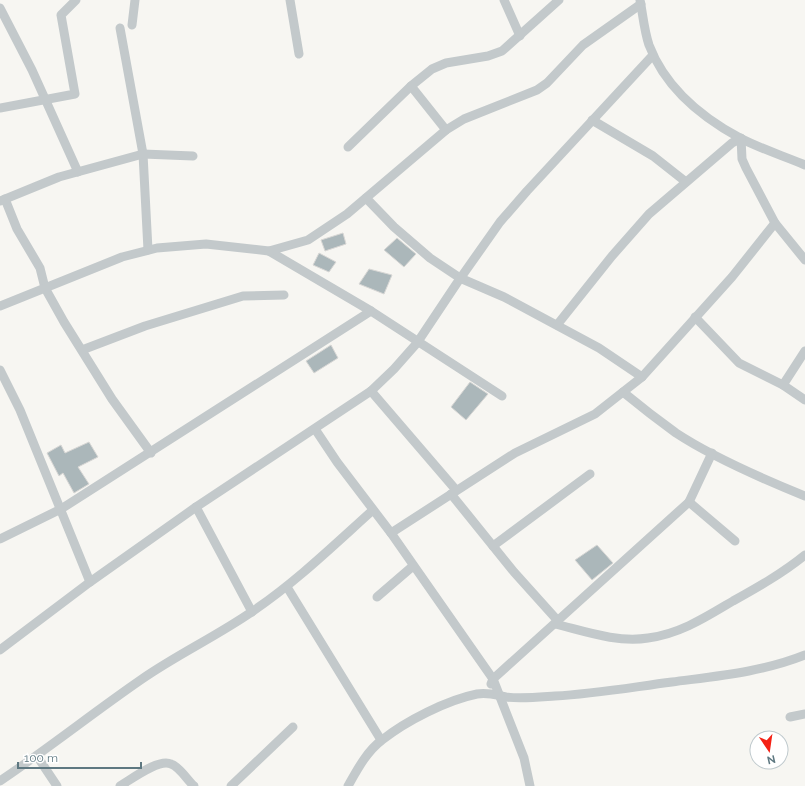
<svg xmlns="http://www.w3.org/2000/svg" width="805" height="786" font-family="Raleway,sans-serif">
<rect width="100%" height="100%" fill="#f7f6f2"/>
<!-- building -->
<g fill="#abb7ba" stroke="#d8d7d5">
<path d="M343,233L346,244L325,251L321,240Z"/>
<path d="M397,238L416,254L404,267L384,250Z"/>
<path d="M319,253L336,262L329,272L313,265Z"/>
<path d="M369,269L392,275L384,294L359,284Z"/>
<path d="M331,345L338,358L314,373L306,361Z"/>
<path d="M470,382L488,394L466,420L451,407Z"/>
<path d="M89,442L98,457L78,467L89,484L74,493L63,473L59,476L47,453L61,445L65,453Z"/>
<path d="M597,545L613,563L592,580L575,560Z"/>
</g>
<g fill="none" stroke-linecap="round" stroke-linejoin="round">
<!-- minor -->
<g stroke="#c3c9cb" stroke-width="9">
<path d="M290,0L299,54"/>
<path d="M504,0L520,36"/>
<path d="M640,0C643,15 644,30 649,45C665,87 701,117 740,138C761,149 784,156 805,165"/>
<path d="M0,8L32,70L78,172"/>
<path d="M132,25L135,0"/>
<path d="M120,28L143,154L148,250"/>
<path d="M411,86L446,130"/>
<path d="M0,108L75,94L61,15L76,0"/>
<path d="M592,120L653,156L686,182"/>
<path d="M348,147L411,86L432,69L446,63L488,56L502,51L559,0"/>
<path d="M366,198L394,227L430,258L460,278L504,297L599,348L642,377"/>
<path d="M5,199L17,229L40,268L45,288L64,322L112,399L151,453"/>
<path d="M0,201L59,177L143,154L193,156"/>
<path d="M269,251L371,311L502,396"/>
<path d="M0,306L122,257L157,248L206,244L269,251L308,240L347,214L446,130L464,119L537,90L547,83L583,45L641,4"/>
<path d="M695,317L739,363L783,385L805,400"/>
<path d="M557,325L612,256L649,214L732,143L741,138L742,159L746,168L775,223L805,260"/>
<path d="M82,350L145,326L243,296L284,295"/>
<path d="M0,370L20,410L90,582"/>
<path d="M783,385L805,351"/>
<path d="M371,391L456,490"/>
<path d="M623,392C640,406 658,420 676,433C714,458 763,479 805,496"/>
<path d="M315,429L337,462L391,533L493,679L491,684"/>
<path d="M451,494L514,572L558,621"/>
<path d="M689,502L735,541"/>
<path d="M196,507L252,612"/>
<path d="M391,533L515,453L595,414L642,377L732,277L775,223"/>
<path d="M0,539L61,509L371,311"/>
<path d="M493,546L590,474"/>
<path d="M287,587L381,740"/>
<path d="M377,597L413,566"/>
<path d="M555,624C584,631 617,643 648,638C680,634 706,617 733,601C758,587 783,573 805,555"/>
<path d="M0,650L90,582L196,507L371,391L394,369L417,343L457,283L500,222L527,191L653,55"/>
<path d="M790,717L805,714"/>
<path d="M37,756L57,786"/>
<path d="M0,781C49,748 94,712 142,679C178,654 217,636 253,611C296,582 334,545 373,510"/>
<path d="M120,786C132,779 159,758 171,764C180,767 187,780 194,786"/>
<path d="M231,786L293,727"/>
<path d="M348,786C357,770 367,751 382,740C406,721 447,700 477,694C488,692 496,695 506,697C521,699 540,697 555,696C594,694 633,687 672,682C717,676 763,672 805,655"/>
<path d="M530,786L524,758L493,679L689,502L712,453"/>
</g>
</g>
<!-- north arrow -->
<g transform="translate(769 750) rotate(167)"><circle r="19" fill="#ffffff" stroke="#bfc9cd"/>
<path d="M0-3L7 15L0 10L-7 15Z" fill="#f42115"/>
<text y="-6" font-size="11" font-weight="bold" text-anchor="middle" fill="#5e7881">N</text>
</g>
<!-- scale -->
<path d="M18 762v6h123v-6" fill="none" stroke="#5e7881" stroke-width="2"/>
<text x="24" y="762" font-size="12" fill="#5e7881" stroke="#ffffff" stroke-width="3" paint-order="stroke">100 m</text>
</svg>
